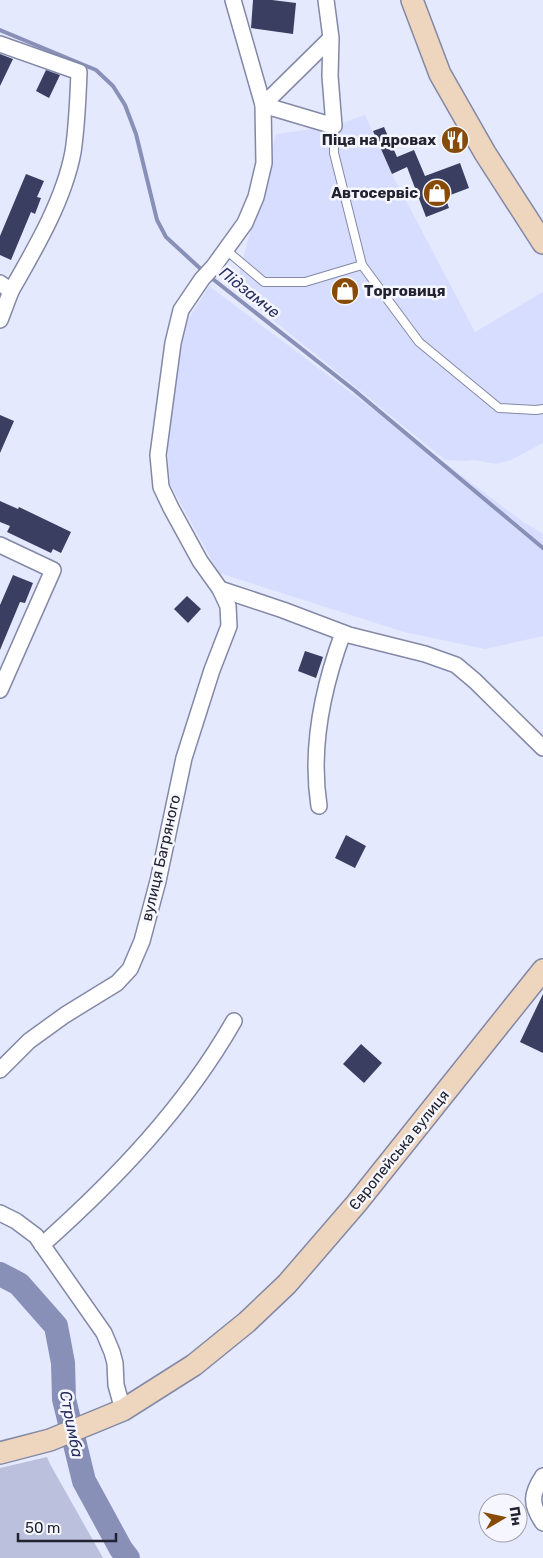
<svg xmlns="http://www.w3.org/2000/svg" width="543" height="1558" font-family="Rubik,sans-serif">
<rect width="100%" height="100%" fill="#e5e9fe"/>
<!-- built -->
<g fill="#d7ddfe">
<path d="M365,115L392,174L475,332L543,292V443L511,460L496,464L474,460L464,461L445,460L235,289L276,134L334,126Z"/>
<path d="M209,286L522,521L543,534V636L485,649L404,632L219,573L170,484L166,430L186,323Z"/>
</g>
<!-- green -->
<path fill="#bbc0dc" d="M47,1457L50,1464L103,1558H0V1468Z"/>
<g fill="none" stroke-linecap="round" stroke-linejoin="round">
<!-- stream -->
<g stroke="#8990b8" stroke-width="4">
<path d="M0,30L96,70L113,86L125,105L136,134L157,220L166,237L204,272"/>
<path d="M209,276L354,390L543,548"/>
</g>
<!-- river -->
<path stroke="#8990b8" stroke-width="24" d="M0,1274L19,1284L56,1326L63,1363L64,1399L84,1481L121,1549L128,1558"/>
</g>
<!-- building -->
<g fill="#3a3e61">
<path d="M253,0H272L296,3L293,34L251,28Z"/>
<path d="M0,54L13,59L0,86Z"/>
<path d="M46,70L60,75L49,98L36,91Z"/>
<path d="M384,127L397,157L414,150L425,176L460,163L469,188L445,197L449,208L426,217L407,167L392,174L373,131Z"/>
<path d="M26,174L44,181L37,197L41,198L35,214L31,212L11,260L0,255V236Z"/>
<path d="M0,415L14,421L0,453Z"/>
<path d="M0,501L18,509L19,507L71,532L61,553L53,549L51,553L7,532L10,526L0,522Z"/>
<path d="M13,575L33,583L25,603L20,602L0,650V605Z"/>
<path d="M187,596L201,609L188,623L174,609Z"/>
<path d="M305,651L323,657L316,678L298,671Z"/>
<path d="M346,835L366,846L355,868L335,858Z"/>
<path d="M543,994V1053L520,1042Z"/>
<path d="M361,1044L382,1063L364,1083L343,1064Z"/>
</g>
<g fill="none" stroke-linecap="round" stroke-linejoin="round">
<defs>
<g id="service">
<path d="M334,126V153L362,265L419,342L499,408L536,410L543,409"/>
<path d="M226,250L264,282H305L362,265"/>
</g>
<g id="minor">
<path d="M233,0L263,105L264,163L256,197L245,223L214,266L202,279L181,310L173,343L158,455L161,487L171,508L200,561L220,589L283,610L349,635L425,654L456,665L475,681L543,748"/>
<path d="M326,0L331,38L330,76L334,126L263,105L331,38"/>
<path d="M0,44L79,72C78,99 77,126 73,152C64,200 35,249 11,291"/>
<path d="M0,283L11,291L0,320"/>
<path d="M0,545L53,570L0,690"/>
<path d="M319,806C310,748 323,687 343,633"/>
<path d="M0,1070L29,1041L65,1015L117,983L130,969L142,941L158,881L184,758L212,670L229,626L228,606L220,589"/>
<path d="M0,1213L16,1221L36,1236L104,1333L112,1352L115,1363L116,1385L123,1410"/>
<path d="M42,1245C116,1179 185,1107 234,1021"/>
<path d="M543,1476C531,1494 530,1504 543,1523"/>
</g>
<g id="secondary">
<path d="M412,0L440,74L485,153L543,243"/>
<path d="M0,1453L50,1440L123,1410L194,1365L247,1322L287,1284L356,1204L543,970"/>
</g>
</defs>
<!-- service casing -->
<use href="#service" stroke="#8388a7" stroke-width="10"/>
<!-- minor casing -->
<use href="#minor" stroke="#8388a7" stroke-width="18"/>
<!-- secondary casing -->
<use href="#secondary" stroke="#8388a7" stroke-width="24"/>
<!-- service -->
<use href="#service" stroke="#fff" stroke-width="8"/>
<!-- minor -->
<use href="#minor" stroke="#fff" stroke-width="15"/>
<!-- secondary -->
<use href="#secondary" stroke="#eed5bd" stroke-width="21"/>
</g>
<!-- icons -->
<defs>
<symbol id="restaurant-disc" viewBox="-11 -11 22 22"><circle r="9.5" fill="#874a07" stroke="#f6f7fe"/><path d="M-5-6h1v4h1v-4h1v4h1v-4h1v5L-1.5 .5V6h-2V.5L-5-1ZM5-6V6H3V1.5H1.5Q1.5-4 5-6Z" fill="#fff"/></symbol>
<symbol id="shop-disc" viewBox="-11 -11 22 22"><circle r="9.5" fill="#874a07" stroke="#f6f7fe"/><path d="M-5-2.5h2.3a2.7 3.5 0 0 1 5.4 0H5L5.5 6h-11ZM-1.5-2.5h3a1.5 2.3 0 0 0-3 0Z" fill="#fff"/></symbol>
</defs>
<g fill-rule="evenodd">
<use href="#restaurant-disc" x="439" y="124" width="32" height="32"/>
<use href="#shop-disc" x="421" y="177" width="32" height="32"/>
<use href="#shop-disc" x="329" y="275" width="32" height="32"/>
</g>
<g text-anchor="middle" stroke-width="5" stroke-linejoin="round" paint-order="stroke">
<!-- poi labels -->
<g font-size="15" font-weight="bold" fill="#212330" stroke="#f6f7fe" text-anchor="end">
<text x="436" y="145">Піца на дровах</text>
<text x="418" y="198">Автосервіс</text>
<text x="364" y="296" text-anchor="start">Торговиця</text>
</g>
<!-- street labels -->
<g font-size="15" fill="#212330" stroke="#f6f7fe">
<text transform="translate(161 858) rotate(-77)" y="5">вулиця Багряного</text>
<text transform="translate(399 1150) rotate(-51)" y="5">Європейська вулиця</text>
</g>
<!-- water labels -->
<g font-size="16" font-style="italic" fill="#2b2f63" stroke="#f6f7fe">
<text transform="translate(250 292) rotate(38)" y="6">Підзамче</text>
<text transform="translate(72 1424) rotate(79)" y="6">Стримба</text>
</g>
</g>
<!-- north arrow -->
<g transform="translate(503 1518) rotate(81)"><circle r="24" fill="#f6f7fe" stroke="#a1a2ac"/>
<path d="M0-4L9 19L0 12L-9 19Z" fill="#874a07"/>
<text y="-8" font-size="14" font-weight="bold" text-anchor="middle" fill="#212330">Пн</text>
</g>
<!-- scale -->
<path d="M18 1533v8h98v-8" fill="none" stroke="#212330" stroke-width="2.5"/>
<text x="25" y="1533" font-size="15" fill="#212330" stroke="#f6f7fe" stroke-width="4" paint-order="stroke">50 m</text>
</svg>
